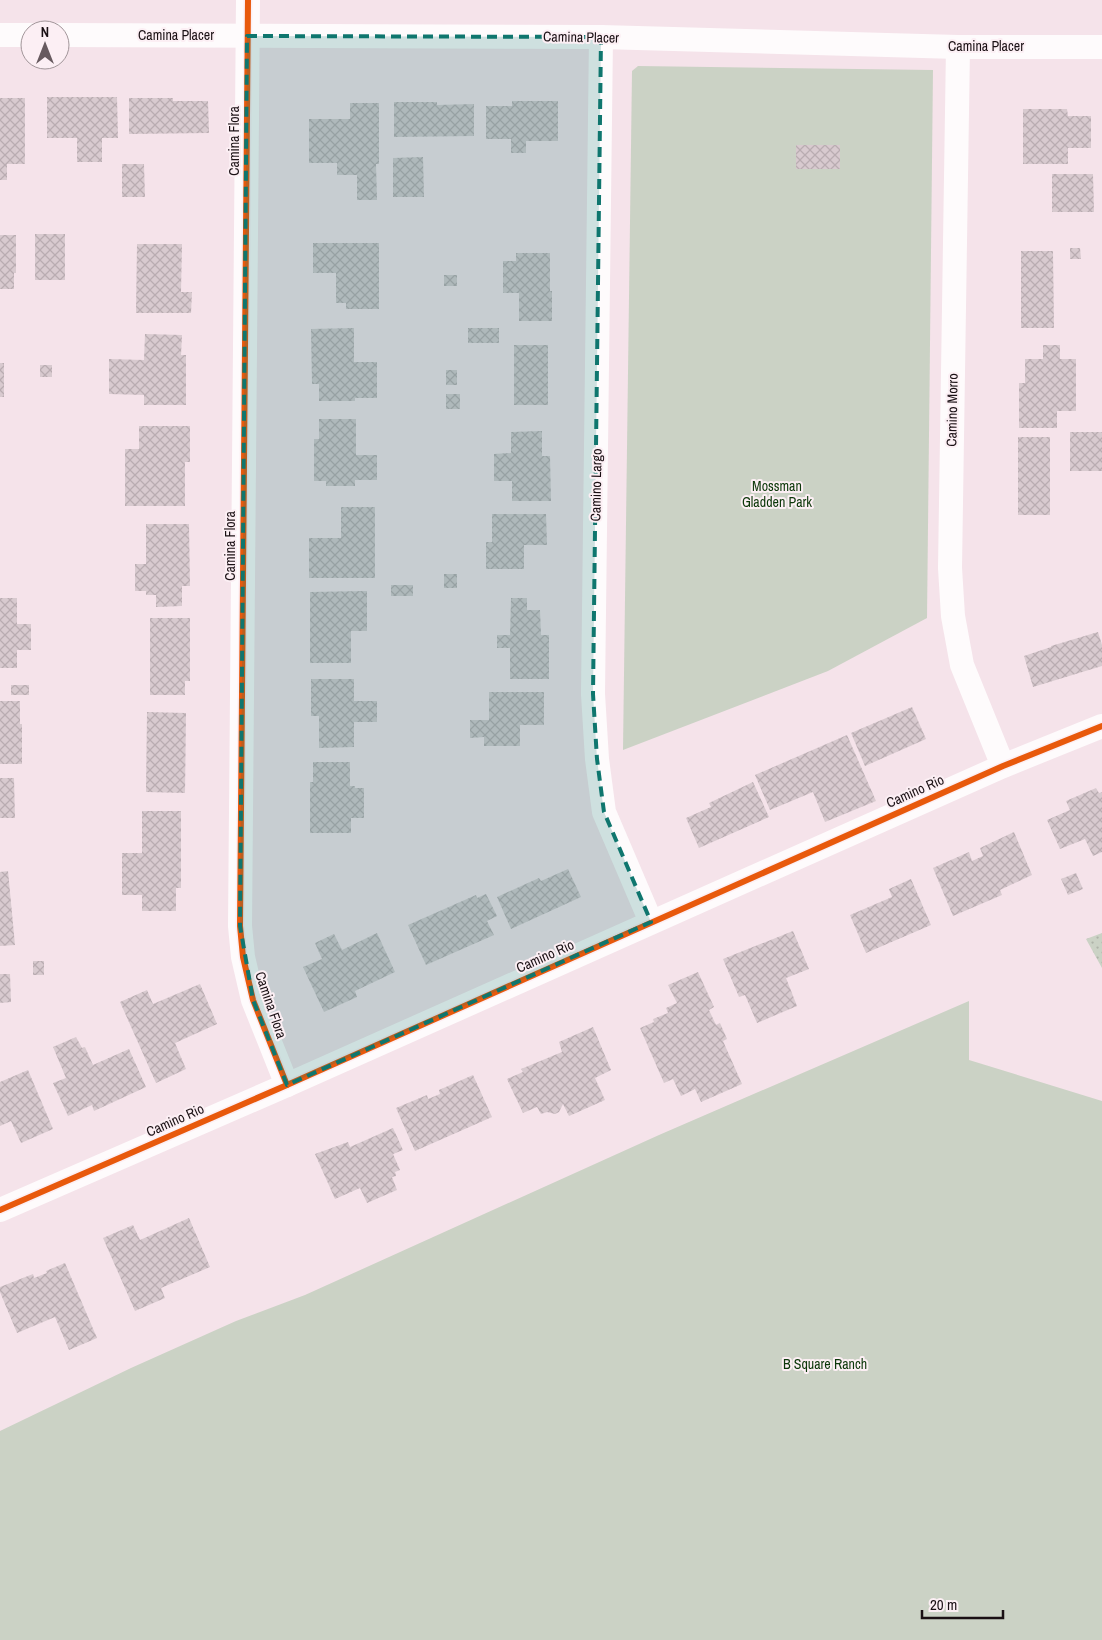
<svg xmlns="http://www.w3.org/2000/svg" width="1102" height="1640" font-family="'Archivo Narrow',sans-serif">
<defs>
<pattern id="grass-dots" width="8" height="8" patternUnits="userSpaceOnUse" patternTransform="scale(1.25)"><rect width="8" height="8" fill="#cbd2c5"/><path d="M2 2h.1M6 6h.1" fill="none" stroke="#aeb3a8" stroke-width="1.8" stroke-linecap="round"/></pattern>
<pattern id="building-cross-hatch" width="8" height="8" patternUnits="userSpaceOnUse" patternTransform="scale(1.25)"><rect width="8" height="8" fill="#d8cacf"/><path d="M0 0l8 8M0 8l8-8" fill="none" stroke="#b9acb1"/></pattern>
</defs>
<rect width="100%" height="100%" fill="#f5e3ea"/>
<!-- grass -->
<path fill="url(#grass-dots)" d="M1102,933V968L1086,939Z"/>
<!-- park -->
<g fill="#cbd2c5">
<path d="M638,66L933,70L927,618L828,671L623,750L632,71Z"/>
<path d="M969,1001V1060L1102,1101V1640H0V1431L131,1368L236,1321L305,1295L659,1135Z"/>
</g>
<!-- building -->
<g fill="url(#building-cross-hatch)">
<path d="M47,97H117L118,138H102V162H77V138H47Z"/>
<path d="M0,98H25V164H7V180H0Z"/>
<path d="M129,98H173V101H208L209,133L129,134Z"/>
<path d="M512,101H558V141H526V153H511V139H486V106H512Z"/>
<path d="M394,102H437V105L474,104V136L394,137Z"/>
<path d="M350,103H379V164H376L377,200H357V175H337V163H309V119H350Z"/>
<path d="M1023,109H1067L1068,116H1091V148H1068V164H1023Z"/>
<rect x="796" y="145" width="44" height="24"/>
<path d="M423,157L424,197H393V158Z"/>
<path d="M122,164H144L145,197H122Z"/>
<path d="M1052,174H1093L1094,212H1052Z"/>
<rect x="35" y="234" width="30" height="46"/>
<path d="M0,235H16V273H14V289H0Z"/>
<path d="M313,243H379V309H346V303H336V273H313Z"/>
<path d="M137,244H182L181,292H192L191,313H136Z"/>
<path d="M1070,248H1080L1081,259H1070Z"/>
<path d="M1021,251H1053L1054,328H1021Z"/>
<path d="M516,253H550V291H552V321H519V293H503V261H516Z"/>
<rect x="444" y="275" width="13" height="11"/>
<path d="M354,328V362H377V398H355V401H319V384H312L311,329Z"/>
<rect x="468" y="328" width="31" height="15"/>
<path d="M145,334L182,335L181,355H186V405H144V395L109,394V359L144,360Z"/>
<rect x="514" y="345" width="34" height="60"/>
<path d="M1043,345H1060V359H1076V411H1057V428H1019V383H1025V359H1043Z"/>
<rect x="0" y="363" width="4" height="34"/>
<rect x="40" y="365" width="12" height="12"/>
<rect x="446" y="370" width="11" height="15"/>
<rect x="446" y="394" width="14" height="15"/>
<path d="M319,419H356V455H377V480H355V486H326V481H314V439H319Z"/>
<path d="M139,426H190V462H185V506H125V449H139Z"/>
<path d="M542,431V456H550L551,501H512V481H494V454L511,453V432Z"/>
<rect x="1070" y="432" width="32" height="39"/>
<rect x="1018" y="437" width="32" height="78"/>
<path d="M341,507H375V578H309V538H341Z"/>
<path d="M492,514H546L547,545H524V569H486V542H492Z"/>
<path d="M146,524H189L190,586H182V606L156,607V595H146V591H135V564H146Z"/>
<rect x="444" y="574" width="13" height="14"/>
<rect x="391" y="585" width="22" height="11"/>
<path d="M367,591V631H351V663H310V592Z"/>
<path d="M0,598H17V624H31V650H17V668H0Z"/>
<path d="M511,598H527V610H540L541,635H549V679H510V648H497V635H510Z"/>
<path d="M150,618H190V681H185V695H150Z"/>
<path d="M1098,632L1102,645V666L1033,687L1024,656L1051,647V646Z"/>
<path d="M311,679H354V701H377V722H354V747L319,748V716H311Z"/>
<rect x="11" y="685" width="18" height="10"/>
<path d="M489,692H544V725H520V746H484V737L470,738V720H489Z"/>
<path d="M0,701H20V724H22V764H0Z"/>
<path d="M912,707L926,739L865,766L851,733Z"/>
<path d="M147,712L186,713L185,793L146,792Z"/>
<path d="M847,735L876,801L825,822L813,792L770,810L755,775Z"/>
<path d="M313,762H350V786H355V788H364V818H351V833H310V782H313Z"/>
<path d="M0,778H14L15,818H0Z"/>
<path d="M753,782L769,817L699,848L686,818L711,807L709,803Z"/>
<path d="M1096,788L1099,793L1102,792V852L1093,856L1085,839L1060,849L1047,820L1070,810L1066,801Z"/>
<path d="M142,811H181V888H176V911H142V895H122V853H142Z"/>
<path d="M1014,832L1032,875L1000,890L1002,895L953,916L933,868L969,852L972,861L983,856L980,848Z"/>
<path d="M568,869L581,897L511,929L497,897L539,878L541,881Z"/>
<path d="M8,871L15,945L0,946V872Z"/>
<path d="M1076,873L1083,889L1068,895L1061,879Z"/>
<path d="M911,879L931,925L866,953L850,915L892,897L889,889Z"/>
<path d="M486,894L497,916L487,921L494,935L426,965L408,925L476,895L477,898Z"/>
<path d="M793,931L809,969L786,978L797,1006L757,1023L745,995L739,997L723,959Z"/>
<path d="M377,933L395,972L355,991L357,997L324,1012L303,967L322,959L315,943L334,934L342,950Z"/>
<rect x="33" y="961" width="11" height="14"/>
<path d="M698,972L714,1007L709,1010L716,1025L720,1023L727,1039L723,1041L742,1084L701,1102L695,1089L681,1096L673,1079L664,1083L640,1028L654,1022L653,1019L668,1013L666,1008L677,1003L668,985Z"/>
<path d="M0,974H10L11,1002L0,1003Z"/>
<path d="M200,984L217,1024L175,1043L186,1069L156,1083L120,1002L147,990L153,1004Z"/>
<path d="M593,1027L611,1070L595,1078L605,1100L569,1116L563,1104L559,1112L555,1114L547,1112L541,1114L537,1107L523,1113L507,1079L523,1072L521,1069L562,1052L559,1042Z"/>
<path d="M76,1037L82,1048L85,1047L93,1065L129,1049L146,1087L94,1111L92,1105L68,1116L53,1083L66,1078L53,1047Z"/>
<path d="M28,1070L53,1129L21,1143L11,1121L0,1126V1082Z"/>
<path d="M473,1075L492,1117L415,1151L396,1108L427,1095L428,1099L440,1094L439,1090Z"/>
<path d="M393,1128L403,1150L393,1154L400,1170L395,1172L396,1176L392,1177L397,1190L367,1203L360,1188L335,1199L315,1154L348,1142L350,1147Z"/>
<path d="M189,1218L210,1267L161,1288L165,1298L135,1311L103,1238L133,1225L140,1240Z"/>
<path d="M65,1263L97,1338L69,1350L55,1317L17,1333L0,1292V1287L33,1274L34,1278L47,1273L46,1271Z"/>
</g>
<g fill="none" stroke-linecap="round" stroke-linejoin="round">
<!-- street -->
<g stroke="#fefbfc" stroke-width="24">
<path d="M248,0L240,926L243,957L253,1000L287,1085"/>
<path d="M0,35H30"/>
<path d="M60,35L601,37L958,47H1102"/>
<path d="M601,37L593,694L597,759L604,812L651,922"/>
<path d="M958,47L950,568L953,616L962,665L1003,766"/>
<path d="M0,1210L287,1085L1003,766L1102,726"/>
</g>
<defs>
<g id="cycleway">
<path d="M248,0L240,926L243,957L253,1000L287,1085"/>
<path d="M0,1210L287,1085L1003,766L1102,726"/>
</g>
</defs>
<!-- cycleway casing -->
<use href="#cycleway" stroke="#fceff4" stroke-width="9"/>
<!-- cycleway -->
<use href="#cycleway" stroke="#e8590c" stroke-width="6"/>
</g>
<!-- marked area -->
<path fill="#0f766e" fill-opacity="0.2" stroke="#0f766e" stroke-width="4" stroke-dasharray="10 6" stroke-linejoin="round" d="M247,36L601,37L593,694L597,759L604,812L651,922L287,1085L253,1000L240,926Z"/>
<g text-anchor="middle" stroke-width="4" stroke-linejoin="round" paint-order="stroke">
<!-- street labels -->
<g font-size="14" fill="#1a1014" stroke="#fceff4">
<text x="176" y="40">Camina Placer</text>
<text transform="translate(581 37) rotate(1)" y="5">Camina Placer</text>
<text x="986" y="51">Camina Placer</text>
<text transform="translate(234 141) rotate(-90)" y="5">Camina Flora</text>
<text transform="translate(952 410) rotate(-89)" y="5">Camino Morro</text>
<text transform="translate(596 485) rotate(-89)" y="5">Camino Largo</text>
<text transform="translate(230 546) rotate(-90)" y="5">Camina Flora</text>
<text transform="translate(915 791) rotate(-24)" y="5">Camino Rio</text>
<text transform="translate(545 956) rotate(-24)" y="5">Camino Rio</text>
<text transform="translate(271 1005) rotate(71)" y="5">Camina Flora</text>
<text transform="translate(175 1120) rotate(-24)" y="5">Camino Rio</text>
</g>
<!-- park labels -->
<g font-size="14" fill="#0b3709" stroke="#fceff4">
<text x="777" y="491">Mossman<tspan x="777" dy="16">Gladden Park</tspan></text>
<text x="825" y="1369">B Square Ranch</text>
</g>
</g>
<!-- north arrow -->
<g transform="translate(45 45)"><circle r="24" fill="#fceff4" stroke="#a2969a"/>
<path d="M0-4L9 19L0 12L-9 19Z" fill="#675a5f"/>
<text y="-8" font-size="14" font-weight="bold" text-anchor="middle" fill="#1a1014">N</text>
</g>
<!-- scale -->
<path d="M922 1610v8h81v-8" fill="none" stroke="#1a1014" stroke-width="2.5"/>
<text x="930" y="1610" font-size="15" fill="#1a1014" stroke="#fceff4" stroke-width="4" paint-order="stroke">20 m</text>
</svg>
